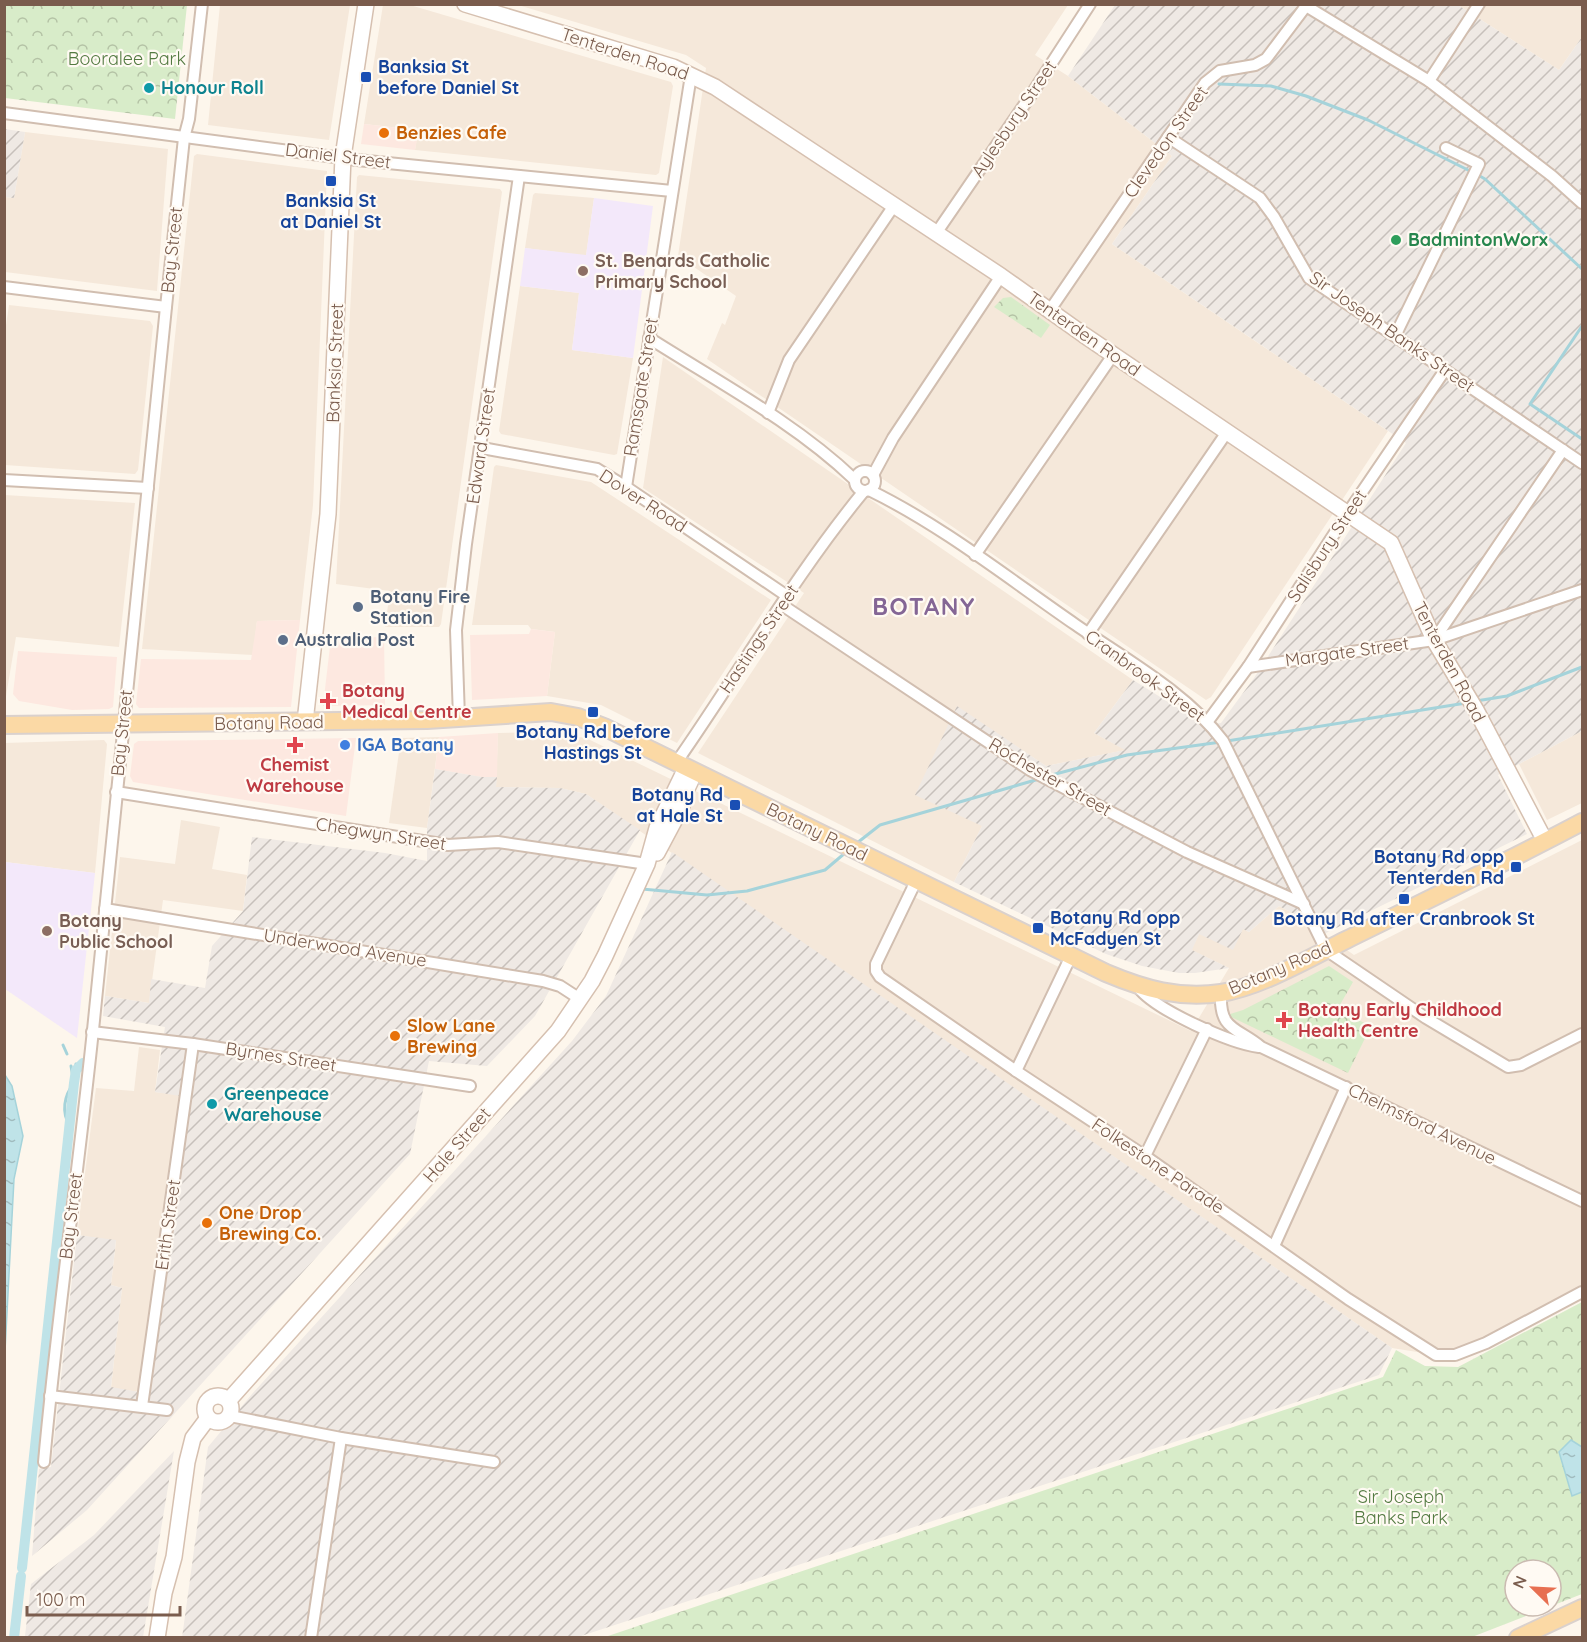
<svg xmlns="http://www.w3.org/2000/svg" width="1587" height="1642" font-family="Quicksand,sans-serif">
<defs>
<pattern id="industrial-furrows" width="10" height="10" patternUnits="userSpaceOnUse" patternTransform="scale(1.5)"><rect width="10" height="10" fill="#efe9e4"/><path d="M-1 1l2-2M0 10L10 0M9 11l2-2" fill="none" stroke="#c7c0bb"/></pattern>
<pattern id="park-crowns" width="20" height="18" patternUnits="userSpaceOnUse" patternTransform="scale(1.5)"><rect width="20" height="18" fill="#d8ecc9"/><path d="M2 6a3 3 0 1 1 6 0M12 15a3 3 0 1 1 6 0" fill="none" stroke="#b4c2a5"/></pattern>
<pattern id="water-ripples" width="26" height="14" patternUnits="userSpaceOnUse" patternTransform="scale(1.5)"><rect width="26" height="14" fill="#bfe3e8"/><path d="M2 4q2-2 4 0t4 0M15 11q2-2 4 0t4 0" fill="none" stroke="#a0bbbe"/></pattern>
</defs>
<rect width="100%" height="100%" fill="#fdf6ec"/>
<!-- residential -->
<g fill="#f5e8da">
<path d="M220,5H350L329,140L208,125Z"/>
<path d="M383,5H410L671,82L673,86L659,173L656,175L415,150L418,130L364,124Z"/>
<path d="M518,5H1068L1035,55L1068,76L1172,156L1112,244L1388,431L1211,697L1206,700L707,359L722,323L725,325L736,296L678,256L706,68L686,55Z"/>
<path d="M1458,5H1582V37L1559,70Z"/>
<path d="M25,132L168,149L157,291L5,272V197L14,198Z"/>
<path d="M197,154L327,171L313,505L300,620L257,621L253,655L142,649L194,156Z"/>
<path d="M359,175L500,189L502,192L441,624L439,627H385L390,591L336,584L357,177Z"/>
<path d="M535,193L594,198L586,256L525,248L533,195Z"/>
<path d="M520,286L579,293L572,350L633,358L617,454L614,455L501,434L499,431Z"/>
<path d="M9,305L150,321L153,326L138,470L135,474L5,465L4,339Z"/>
<path d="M663,357L1133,680L1094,733L1126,750L1046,766L957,707L982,826L954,882L698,753L804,593L643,488Z"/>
<path d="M496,465L591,482L771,600L677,743L601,705L547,696L555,632L531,629L528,625H472L494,467Z"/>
<path d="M5,495L135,503L119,647L16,637L5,702Z"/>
<path d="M1582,731V803L1547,820L1519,764Z"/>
<path d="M544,732L586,738L1191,1031L1229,968L1191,950L1199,934L1243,929L1249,932L1279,906L1300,917L1354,955L1582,840V1295L1455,1355H1436L1392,1348L586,794L560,788L496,787L498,733Z"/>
<path d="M439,737L427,828L389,823L401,738Z"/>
<path d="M104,740L107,744L95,873L5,862L4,743Z"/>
<path d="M181,820L220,827L212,869L247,875L243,911L163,900L149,1003L105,996L120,857L175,864Z"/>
<path d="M139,1047L160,1050L155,1092L180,1095L139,1392L111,1388L122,1288L111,1285L116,1241L77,1235L96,1088L134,1091Z"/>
</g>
<!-- commercial -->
<g fill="#fde8e0">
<path d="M364,124L419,130L415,150L361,144Z"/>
<path d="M300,620L291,707L139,708L136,704L141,659L251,660L257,621Z"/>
<path d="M531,629L555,632L547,696L472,700L470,635L529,634Z"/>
<path d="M384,637L385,705L323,706L331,638Z"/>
<path d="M18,651L117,657L113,707L109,709L72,710L19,701L13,694Z"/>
<path d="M498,733L497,777H481L435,769L439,737Z"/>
<path d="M356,738L346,816L133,782L130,776L134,744L138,741Z"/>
</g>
<!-- industrial -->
<g fill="url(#industrial-furrows)">
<path d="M1115,5H1458L1559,70L1582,37V731L1498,775L1527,834L1324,934L1300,917L1279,906L1249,932L1243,929L1233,950L1199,934L1192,950L1229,968L1195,973H1179L1142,966L1106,954L954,882L982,826L915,795L957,706L1046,766L1125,750L1094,733L1133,680L1205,725L1221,723L1254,678L1406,443L1112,244L1172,156L1068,76Z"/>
<path d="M5,129L25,132L14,198L5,197Z"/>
<path d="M435,769L482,777H497L496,787L560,788L586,794L640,830L535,1016L487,1066L429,1061L410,1154L87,1510L32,1556L39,1469L51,1467L77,1235L116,1240L111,1285L122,1288L111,1387L139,1392L180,1096L155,1092L165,1027L103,1016L105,996L149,1003L151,979L205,988L212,946L243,911L252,837L385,853L427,861V828Z"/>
<path d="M672,852L1392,1348L1379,1375L578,1637L182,1638L208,1447L252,1394L572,1041L606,996Z"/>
<path d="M174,1451L143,1637L25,1636L31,1584L94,1535Z"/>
</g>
<!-- education -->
<g fill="#f3e8fa">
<path d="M594,198L653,206L633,358L572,350L579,293L520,286L525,248L586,255Z"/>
<path d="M5,862L95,873L77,1038L5,989Z"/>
</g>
<!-- park -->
<g fill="url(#park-crowns)" fill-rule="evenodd">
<path d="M5,4L187,5L175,119L5,98Z"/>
<path d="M1011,297L1050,325L1041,338L994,307L1003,298Z"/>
<path d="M1329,966L1353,982L1337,1010L1371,1026L1348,1073L1227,1015L1243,1010Z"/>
<path d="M1582,1302V1594L1472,1637L602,1638L1383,1377L1396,1350L1425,1366L1458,1367ZM1515,1570H1551V1606H1515Z"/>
</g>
<!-- water -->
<g fill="url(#water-ripples)" stroke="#a5d3da" stroke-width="1.5">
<path d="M5,1075L12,1086L23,1136L14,1179L5,1351Z"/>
<path d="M1571,1440L1582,1447V1492L1572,1496L1559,1452Z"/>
</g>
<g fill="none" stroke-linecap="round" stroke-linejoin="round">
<!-- stream -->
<g stroke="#a5d3da" stroke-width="3">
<path d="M1219,84L1271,86L1306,96L1368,120L1472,172"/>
<path d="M1478,175L1485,179L1582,269"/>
<path d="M1582,326L1530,404L1582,439"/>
<path d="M1476,701L1507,696L1582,667"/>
<path d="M1227,741L1466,703"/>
<path d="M1048,776L1127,755L1221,742"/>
<path d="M857,843L880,825L1039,779"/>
<path d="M642,889L707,895L747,891L825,870L845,853"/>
<path d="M63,1045L67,1054"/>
<path d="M75,1073L76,1064"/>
<path d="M70,1126C61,1112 64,1096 74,1083L71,1066"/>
</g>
<!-- canal -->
<g stroke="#bfe3e8" stroke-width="10">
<path d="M22,1568L74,1083L76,1070L83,1063"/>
<path d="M14,1638L21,1576"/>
</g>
<defs>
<g id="street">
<path d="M1429,81L1479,4"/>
<path d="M4,113L357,160L672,191"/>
<path d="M1168,137L1260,198L1274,217L1309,278L1582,463"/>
<path d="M937,232L1033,92L1090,4"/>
<path d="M4,287L166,307"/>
<path d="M1050,310L1205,83L1220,71L1255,65L1266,59L1306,6L1429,81L1552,176L1582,203"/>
<path d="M1395,336L1479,164L1446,148"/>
<path d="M649,338C718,382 794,422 854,479"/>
<path d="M768,413L789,360L895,204"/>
<path d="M482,448L597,469L626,487L787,596"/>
<circle cx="865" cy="481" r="10"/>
<path d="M873,475L893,438L1001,276"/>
<path d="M4,480L148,488"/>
<path d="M626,487L691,75"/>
<path d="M869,490C943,526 1009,579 1076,625C1125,659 1187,693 1223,741L1326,950L1426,1018L1508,1067L1521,1065L1582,1034"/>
<path d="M975,555L1113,355"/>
<path d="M782,605L1030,770L1187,852L1304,904"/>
<path d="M1088,634L1227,432"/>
<path d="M1434,640L1563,450"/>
<path d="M1248,667L1434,640L1582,590"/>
<path d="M459,718L456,630L466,544L519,176"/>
<path d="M1208,721L1248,667L1347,514L1445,370"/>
<path d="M676,763C739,673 794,576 864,491"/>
<path d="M116,792L448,845L498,842L647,864"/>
<path d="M916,881L876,964V971L880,977L1016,1071L1145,1156L1348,1299L1436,1355H1455L1486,1343L1582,1292"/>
<path d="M105,909L543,981L560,986L580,999"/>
<path d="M1138,987C1155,1010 1230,1043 1259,1047"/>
<path d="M1221,993C1219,1031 1237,1027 1261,1047L1582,1201"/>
<path d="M92,1032L193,1044L470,1086"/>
<path d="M1016,1071L1071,956"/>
<path d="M1145,1156L1207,1029"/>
<path d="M1274,1246L1346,1087"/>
<path d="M50,1396L167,1410"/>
<path d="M142,1406L193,1044"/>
<path d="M230,1416L341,1438L494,1462"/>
<path d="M44,1462C57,1318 78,1174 93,1030C122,732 152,435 184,138L189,119L202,4"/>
<path d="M311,1638L341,1438"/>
</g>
<g id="secondary">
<path d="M465,4L673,67L715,87L1001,276L1084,335L1391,543L1434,640L1476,710L1545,841"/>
<path d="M305,722L328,514L343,157L366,4"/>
<path d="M657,853L682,806L685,793L691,780"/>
<circle cx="218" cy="1409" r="13"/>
<path d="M229,1400L558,1031L592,981L605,956L647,864L657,828L686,768"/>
<path d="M157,1638L164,1593L174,1557L187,1462L193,1438L208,1418"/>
</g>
<g id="primary">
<path d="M4,725L427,720L551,712L578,717L604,727L1106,973C1144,989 1179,999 1221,993C1260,987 1310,958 1346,940C1425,901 1505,863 1582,822"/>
<path d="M1518,1638L1582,1608"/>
</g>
</defs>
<!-- street casing -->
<use href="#street" stroke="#d1beb0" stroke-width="14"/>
<!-- secondary casing -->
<use href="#secondary" stroke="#d6c0b0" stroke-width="18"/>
<!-- primary casing -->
<use href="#primary" stroke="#dad1cd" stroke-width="20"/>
<!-- street -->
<use href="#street" stroke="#fff" stroke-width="10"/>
<!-- secondary -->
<use href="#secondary" stroke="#fff" stroke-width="15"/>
<!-- primary -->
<use href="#primary" stroke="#fbd9a5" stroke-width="16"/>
</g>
<!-- markers -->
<g fill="#1a4fb4" stroke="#fffaf3" stroke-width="2">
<rect x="360" y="71" width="12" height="12" rx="3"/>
<rect x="325" y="175" width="12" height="12" rx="3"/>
<rect x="587" y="706" width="12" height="12" rx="3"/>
<rect x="729" y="799" width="12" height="12" rx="3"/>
<rect x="1510" y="861" width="12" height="12" rx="3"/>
<rect x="1398" y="893" width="12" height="12" rx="3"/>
<rect x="1032" y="922" width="12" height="12" rx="3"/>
</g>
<g fill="#0f9aa8" stroke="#fffaf3" stroke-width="2">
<circle cx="149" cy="88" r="6"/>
<circle cx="212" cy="1104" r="6"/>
</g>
<g fill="#e8710a" stroke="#fffaf3" stroke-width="2">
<circle cx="384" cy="133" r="6"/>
<circle cx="395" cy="1036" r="6"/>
<circle cx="207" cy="1223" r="6"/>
</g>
<circle fill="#2e9e5b" stroke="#fffaf3" stroke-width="2" cx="1396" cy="240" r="6"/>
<g fill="#8d6e63" stroke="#fffaf3" stroke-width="2">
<circle cx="583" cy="271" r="6"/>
<circle cx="47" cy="931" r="6"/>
</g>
<g fill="#5c6f8a" stroke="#fffaf3" stroke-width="2">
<circle cx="358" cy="607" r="6"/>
<circle cx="283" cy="640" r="6"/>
</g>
<g fill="#e0444e" stroke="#fffaf3" stroke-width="2">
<path d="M325 692h6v6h6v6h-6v6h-6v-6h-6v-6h6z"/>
<path d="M292 736h6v6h6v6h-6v6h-6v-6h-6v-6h6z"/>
<path d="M1281 1011h6v6h6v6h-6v6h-6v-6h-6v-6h6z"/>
</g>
<circle fill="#3f7fe0" stroke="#fffaf3" stroke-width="2" cx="345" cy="745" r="6"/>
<g text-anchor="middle" stroke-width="4.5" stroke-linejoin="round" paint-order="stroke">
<!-- street labels -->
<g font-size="18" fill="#7a5c4d" stroke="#fffaf3">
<text transform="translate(625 54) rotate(18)" y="6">Tenterden Road</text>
<text transform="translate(1014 119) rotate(-56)" y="6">Aylesbury Street</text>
<text transform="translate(1166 142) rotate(-55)" y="6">Clevedon Street</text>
<text transform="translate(338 156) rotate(7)" y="6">Daniel Street</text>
<text transform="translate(172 250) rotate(-84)" y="6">Bay Street</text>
<text transform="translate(1392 332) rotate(35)" y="6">Sir Joseph Banks Street</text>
<text transform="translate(1084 334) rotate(35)" y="6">Tenterden Road</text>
<text transform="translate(335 363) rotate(-88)" y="6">Banksia Street</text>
<text transform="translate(641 387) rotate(-81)" y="6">Ramsgate Street</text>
<text transform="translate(481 446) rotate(-82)" y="6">Edward Street</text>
<text transform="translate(643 501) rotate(33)" y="6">Dover Road</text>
<text transform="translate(1327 546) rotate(-57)" y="6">Salisbury Street</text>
<text transform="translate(759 639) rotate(-56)" y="6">Hastings Street</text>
<text transform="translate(1347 652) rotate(-8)" y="6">Margate Street</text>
<text transform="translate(1449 662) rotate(62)" y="6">Tenterden Road</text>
<text transform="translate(1145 676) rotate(36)" y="6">Cranbrook Street</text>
<text transform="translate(269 723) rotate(-1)" y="6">Botany Road</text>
<text transform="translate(122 733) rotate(-84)" y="6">Bay Street</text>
<text transform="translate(1050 777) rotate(30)" y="6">Rochester Street</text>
<text transform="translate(817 832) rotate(26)" y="6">Botany Road</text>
<text transform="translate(381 834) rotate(9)" y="6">Chegwyn Street</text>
<text transform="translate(345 948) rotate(9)" y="6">Underwood Avenue</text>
<text transform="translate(1280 968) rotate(-23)" y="6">Botany Road</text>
<text transform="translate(281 1057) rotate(9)" y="6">Byrnes Street</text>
<text transform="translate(1422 1124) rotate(26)" y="6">Chelmsford Avenue</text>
<text transform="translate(457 1145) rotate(-49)" y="6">Hale Street</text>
<text transform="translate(1158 1166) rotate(34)" y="6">Folkestone Parade</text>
<text transform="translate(71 1216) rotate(-83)" y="6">Bay Street</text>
<text transform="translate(168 1225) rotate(-82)" y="6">Erith Street</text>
</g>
<!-- park labels -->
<g font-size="18" fill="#537a41" stroke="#fffaf3">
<text x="127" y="65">Booralee Park</text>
<text x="1401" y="1503">Sir Joseph<tspan x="1401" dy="21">Banks Park</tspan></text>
</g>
<!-- transit labels -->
<g font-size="18" font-weight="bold" fill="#164399" stroke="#fffaf3">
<text x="378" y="73" text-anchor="start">Banksia St<tspan x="378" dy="21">before Daniel St</tspan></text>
<text x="331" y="207">Banksia St<tspan x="331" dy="21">at Daniel St</tspan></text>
<text x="593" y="738">Botany Rd before<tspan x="593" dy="21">Hastings St</tspan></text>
<text x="723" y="801" text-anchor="end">Botany Rd<tspan x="723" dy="21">at Hale St</tspan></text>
<text x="1504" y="863" text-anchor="end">Botany Rd opp<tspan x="1504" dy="21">Tenterden Rd</tspan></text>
<text x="1050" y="924" text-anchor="start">Botany Rd opp<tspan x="1050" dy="21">McFadyen St</tspan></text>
<text x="1404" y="925">Botany Rd after Cranbrook St</text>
</g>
<!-- culture labels -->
<g font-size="18" font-weight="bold" fill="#0d838f" stroke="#fffaf3" text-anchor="start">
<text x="161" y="94">Honour Roll</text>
<text x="224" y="1100">Greenpeace<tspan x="224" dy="21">Warehouse</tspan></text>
</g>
<!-- food labels -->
<g font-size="18" font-weight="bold" fill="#c56008" stroke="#fffaf3" text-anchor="start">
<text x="396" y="139">Benzies Cafe</text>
<text x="407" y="1032">Slow Lane<tspan x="407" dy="21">Brewing</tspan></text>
<text x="219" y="1219">One Drop<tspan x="219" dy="21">Brewing Co.</tspan></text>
</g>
<!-- leisure labels -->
<g font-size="18" font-weight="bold" fill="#27864d" stroke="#fffaf3" text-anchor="start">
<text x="1408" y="246">BadmintonWorx</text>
</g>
<!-- education labels -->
<g font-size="18" font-weight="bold" fill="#785e54" stroke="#fffaf3" text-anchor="start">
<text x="595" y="267">St. Benards Catholic<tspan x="595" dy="21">Primary School</tspan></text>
<text x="59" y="927">Botany<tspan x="59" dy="21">Public School</tspan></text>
</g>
<!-- service labels -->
<g font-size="18" font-weight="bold" fill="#4e5e75" stroke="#fffaf3" text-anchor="start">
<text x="370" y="603">Botany Fire<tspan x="370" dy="21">Station</tspan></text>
<text x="295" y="646">Australia Post</text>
</g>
<!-- health labels -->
<g font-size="18" font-weight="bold" fill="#be3a42" stroke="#fffaf3" text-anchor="start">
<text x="342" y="697">Botany<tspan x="342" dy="21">Medical Centre</tspan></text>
<text x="295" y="771" text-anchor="middle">Chemist<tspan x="295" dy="21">Warehouse</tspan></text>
<text x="1298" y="1016">Botany Early Childhood<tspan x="1298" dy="21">Health Centre</tspan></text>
</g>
<!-- shop labels -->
<g font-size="18" font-weight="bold" fill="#366cbe" stroke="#fffaf3" text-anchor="start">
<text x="357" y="751">IGA Botany</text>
</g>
<!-- district labels -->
<g font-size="24" font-weight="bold" letter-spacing="1.5" fill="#846695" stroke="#fffaf3">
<text x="924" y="615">BOTANY</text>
</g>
</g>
<!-- border -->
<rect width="1587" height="1642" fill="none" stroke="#7a5c4d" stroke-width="12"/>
<!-- north arrow -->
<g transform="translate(1533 1588) rotate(294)"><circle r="28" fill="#fffaf3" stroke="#cabbb1" stroke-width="1.5"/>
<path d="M0-4.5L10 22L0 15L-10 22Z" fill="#e76f51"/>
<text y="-9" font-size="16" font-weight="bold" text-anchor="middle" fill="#7a5c4d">N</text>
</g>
<!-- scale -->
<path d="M27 1606v9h153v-9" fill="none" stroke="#7a5c4d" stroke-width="3"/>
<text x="36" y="1606" font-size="18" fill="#7a5c4d" stroke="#fffaf3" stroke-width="4.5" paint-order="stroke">100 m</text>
</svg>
